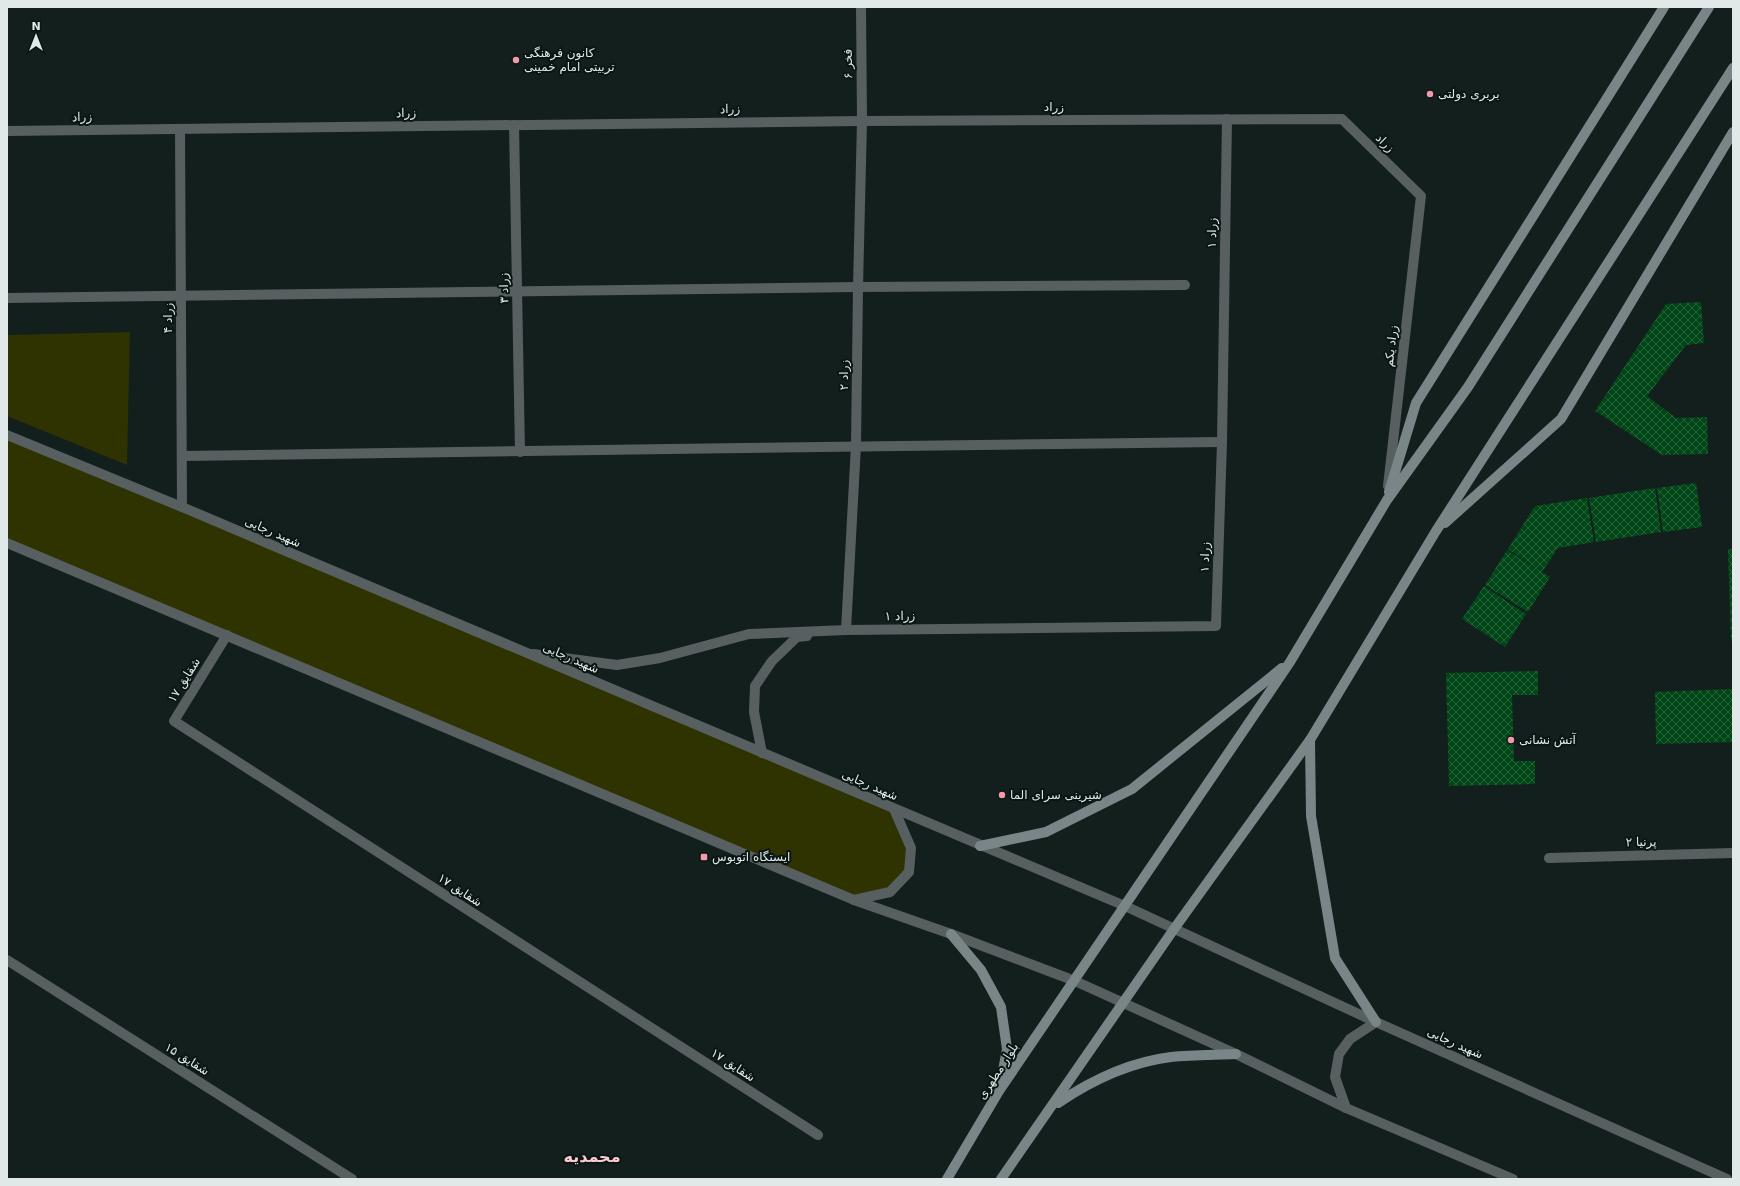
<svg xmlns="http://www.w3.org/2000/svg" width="1740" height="1186" font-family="'DejaVu Sans',Vazirmatn,sans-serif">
<defs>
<pattern id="building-cross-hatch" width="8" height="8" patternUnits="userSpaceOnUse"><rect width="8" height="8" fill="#014617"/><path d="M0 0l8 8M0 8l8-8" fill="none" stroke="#266139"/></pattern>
</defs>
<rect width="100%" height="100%" fill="#121f1d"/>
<!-- green -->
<g fill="#2f3201">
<path d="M130,332L127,465L7,416V335Z"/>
<path d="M7,435L894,809L911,848L909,872L890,892L854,900L7,543Z"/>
</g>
<!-- building -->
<g fill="url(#building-cross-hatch)">
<path d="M1701,302L1704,343L1686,345L1647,396L1676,418L1707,417L1708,454L1662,455L1595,411L1666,304Z"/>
<path d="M1696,483L1702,527L1663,532L1657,488Z"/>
<path d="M1655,488L1661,532L1596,542L1589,498Z"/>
<path d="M1587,498L1594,542L1558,548L1542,572L1508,549L1535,506Z"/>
<path d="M1728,549H1733V641H1731Z"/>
<path d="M1507,550L1550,577L1528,612L1485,585Z"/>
<path d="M1484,586L1526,614L1505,647L1462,619Z"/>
<path d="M1538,671V695H1512L1514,761H1535V784L1449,786L1446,673Z"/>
<path d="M1733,689V742L1656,744L1655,692Z"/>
</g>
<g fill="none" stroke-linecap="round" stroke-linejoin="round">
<!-- minor -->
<g stroke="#585f61" stroke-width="10">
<path d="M514,125L520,452"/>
<path d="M180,129L182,507"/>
<path d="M7,131L862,121L1342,119L1421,196L1388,486"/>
<path d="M7,298L858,287L1185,285"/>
<path d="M182,456C529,452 875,445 1222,442"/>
<path d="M846,630L856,445L858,287L862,121L861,7"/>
<path d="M227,635L174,721L818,1135"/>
<path d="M533,654L617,665L660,658L749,634L846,630L1216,626L1222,442L1227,119"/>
<path d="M762,753L754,712L755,686L772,661L797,637L807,636"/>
<path d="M1549,858L1733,853"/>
<path d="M7,960L352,1179"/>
</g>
<!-- tertiary -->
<g stroke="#585f61" stroke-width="10">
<path d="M7,435L182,507L1125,906L1376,1022L1727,1179"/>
<path d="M7,543L854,900L951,934L1075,981L1236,1054L1346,1108L1513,1179"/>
<path d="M854,900L890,892L909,872L911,848L894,809"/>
<path d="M1346,1108L1335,1077L1339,1054L1350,1039L1376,1022"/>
</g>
<!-- secondary -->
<g stroke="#7a8588" stroke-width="10">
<path d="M1389,492L1416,403L1664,7"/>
<path d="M1445,523L1561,419L1733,132"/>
<path d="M1310,740L1311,816L1335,958L1376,1022"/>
<path d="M980,846L1046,832L1132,789L1282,668"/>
<path d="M951,934L981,970L1001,1007L1007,1049L1000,1087"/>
<path d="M1058,1103C1092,1080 1130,1062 1171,1057C1192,1055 1214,1055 1236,1054"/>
<path d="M947,1179L999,1091L1290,662L1387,500L1468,387L1709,7"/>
<path d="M1001,1179L1174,929L1310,740L1436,531L1733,68"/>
</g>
</g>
<!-- markers -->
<g fill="#f39aaa" stroke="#091614" stroke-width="1.5">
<circle cx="516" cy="60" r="4"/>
<circle cx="1430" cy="94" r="4"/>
<circle cx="1511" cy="740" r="4"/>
<circle cx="1002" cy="795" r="4"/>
<rect x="700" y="853" width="8" height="8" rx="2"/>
</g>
<g text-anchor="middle" stroke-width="4" stroke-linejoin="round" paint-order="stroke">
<!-- poi labels -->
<g font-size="12" fill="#e1e9e8" stroke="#091614" text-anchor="start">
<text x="524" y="57">کانون فرهنگی<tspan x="524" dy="14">تربیتی امام خمینی</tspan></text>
<text x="1438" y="98">بربری دولتی</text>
<text x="1519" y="744">آتش نشانی</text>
<text x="1010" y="799">شیرینی سرای الما</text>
<text x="712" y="861">ایستگاه اتوبوس</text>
</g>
<!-- street labels -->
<g font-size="12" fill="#e1e9e8" stroke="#091614">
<text transform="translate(848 64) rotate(-91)" y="4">فخر ۶</text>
<text x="1054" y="111">زراد</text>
<text transform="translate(730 109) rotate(-1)" y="4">زراد</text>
<text transform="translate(406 113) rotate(-1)" y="4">زراد</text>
<text transform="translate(82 117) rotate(-1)" y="4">زراد</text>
<text transform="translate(1385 143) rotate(44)" y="4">زراد</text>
<text transform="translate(1212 233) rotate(-89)" y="4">زراد ۱</text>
<text transform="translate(504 288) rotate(-91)" y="4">زراد ۳</text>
<text transform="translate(168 318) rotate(-90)" y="4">زراد ۴</text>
<text transform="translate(1391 346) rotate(-83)" y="4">زراد یکم</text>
<text transform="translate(844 375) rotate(-90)" y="4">زراد ۲</text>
<text transform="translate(273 532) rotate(23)" y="4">شهید رجایی</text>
<text transform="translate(1205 557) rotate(-88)" y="4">زراد ۱</text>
<text transform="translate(900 616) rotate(-1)" y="4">زراد ۱</text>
<text transform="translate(571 658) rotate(23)" y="4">شهید رجایی</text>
<text transform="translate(184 680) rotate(-58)" y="4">شقایق ۱۷</text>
<text transform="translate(870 785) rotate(23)" y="4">شهید رجایی</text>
<text transform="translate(1641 842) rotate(-1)" y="4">پرنیا ۲</text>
<text transform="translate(460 890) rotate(33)" y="4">شقایق ۱۷</text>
<text transform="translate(1455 1043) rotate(24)" y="4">شهید رجایی</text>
<text transform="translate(187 1059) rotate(32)" y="4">شقایق ۱۵</text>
<text transform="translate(733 1065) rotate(33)" y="4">شقایق ۱۷</text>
<text transform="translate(998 1071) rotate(-57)" y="4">بلوار مطهری</text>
</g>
<!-- district labels -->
<g font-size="16" font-weight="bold" fill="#fecad2" stroke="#091614">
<text x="592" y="1162">محمدیه</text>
</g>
</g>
<!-- border -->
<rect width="1740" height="1186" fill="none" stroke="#e1e9e8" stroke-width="16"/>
<!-- north arrow -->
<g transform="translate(36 36)" stroke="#091614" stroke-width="3" paint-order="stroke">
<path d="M0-3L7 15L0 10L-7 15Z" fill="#e1e9e8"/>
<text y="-6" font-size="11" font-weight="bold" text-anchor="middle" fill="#e1e9e8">N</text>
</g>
</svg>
